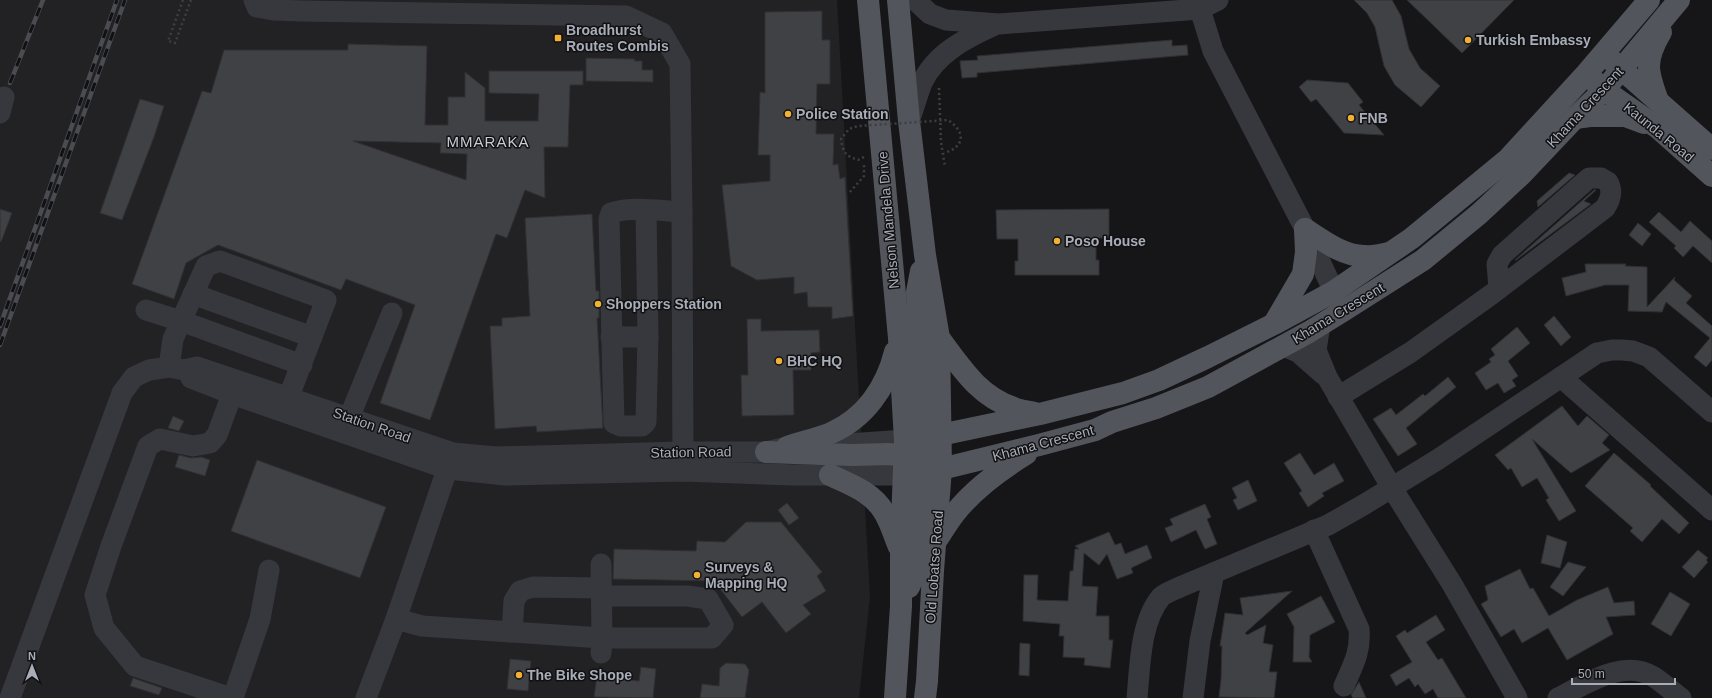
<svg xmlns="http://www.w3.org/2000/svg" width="1712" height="698" font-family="Arial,sans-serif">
<rect width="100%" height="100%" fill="#161618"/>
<!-- built -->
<path fill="#222225" d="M0,0H837L870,597L859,698H0Z"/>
<!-- building -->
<g fill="#404145" stroke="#303034" fill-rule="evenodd">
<path d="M1354,0H1392L1401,16L1409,49L1420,68L1440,86L1421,107L1395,85L1384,66L1375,27L1367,13Z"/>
<path d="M1407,0H1514L1462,53Z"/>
<path d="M822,11V40H830V84H817L816,134H834L833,165L838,164L840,179L845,177L853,316L832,319V307H808L807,292L794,294V277L757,280L731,266L722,185L770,181V155H758L760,92L765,93V12Z"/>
<path d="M1172,40V46L1187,45L1188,55L977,73V77L962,78L960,61L978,60L977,56Z"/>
<path d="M348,44L427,46L425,125H448V97H465V72L485,88V121H538L539,94L489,93V71H583V85H570L568,147H544L545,198L525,190L507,238L496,234L430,420L380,403L415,305L346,279L341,290L218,245L186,263L174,299L132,284L202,91L211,93L224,50H348ZM353,141L441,143L440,153L467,154L466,180Z"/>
<path d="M586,58L635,59L634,61H642V70H653V82L586,81Z"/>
<path d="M1307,80L1348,83L1363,102L1359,105L1384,135L1344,133L1316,99L1311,102L1299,87Z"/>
<path d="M140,99L164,106L154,137L122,220L100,213Z"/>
<path d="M1569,173L1575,175L1538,207L1537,201Z"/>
<path d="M1594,190H1596L1584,201L1591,204L1516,260H1515Z"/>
<path d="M0,209L12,213L1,242L0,241Z"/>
<path d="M1109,209V238H1096V260H1099V275H1015V261H1018V239H997L996,210Z"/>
<path d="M1659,212L1681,232L1690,221L1712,241V263L1693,246L1683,257L1674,248L1676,246L1649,222Z"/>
<path d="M592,214L596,291H599V318H597L603,428L537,432L536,426L495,429L490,326H502V318L530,316L525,218Z"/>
<path d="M1638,223L1651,234L1642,246L1629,235Z"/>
<path d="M1585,264H1626L1625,266L1647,267V307L1675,277L1674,280L1692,296L1686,303L1712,326V360L1706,367L1694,357L1710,338L1666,302L1662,312L1628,311L1629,285H1605L1566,296L1562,278L1586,272Z"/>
<path d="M1554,316L1571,337L1561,346L1544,325Z"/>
<path d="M747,319H761V331L819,330L820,352L811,353V370H793L794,415L742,416L741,375H748Z"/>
<path d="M1517,327L1530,343L1508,361L1518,376L1512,380L1516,386L1504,393L1498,383L1486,390L1475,373L1491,362L1489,359L1495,355L1491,349Z"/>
<path d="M1448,377L1456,387L1406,428L1417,444L1398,456L1373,419L1391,408L1396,415L1423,394L1425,396Z"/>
<path d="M1562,406L1578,426L1587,416L1609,435L1602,443L1610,450L1571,473L1532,439L1576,511L1559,521L1546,500L1549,498L1537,478L1522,487L1511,468L1508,470L1495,455Z"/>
<path d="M173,416L184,421L179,431L168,428Z"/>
<path d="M1300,453L1314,475L1334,463L1344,481L1322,493L1324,496L1308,507L1299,493L1302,491L1284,463Z"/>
<path d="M1614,453L1651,485L1650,486L1689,523L1679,534L1662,519L1642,542L1630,531L1633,528L1585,486Z"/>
<path d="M179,455L191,458L201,457L210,460L205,476L175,467Z"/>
<path d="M257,460L386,507L360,578L231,531Z"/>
<path d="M1248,480L1257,501L1238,510L1233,500L1237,498L1232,488Z"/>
<path d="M787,503L799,518L789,525L778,510Z"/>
<path d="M1205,504L1211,517L1207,519L1217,544L1205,549L1196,530L1171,542L1165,528L1173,525L1170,519Z"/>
<path d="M746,522H781L822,572L817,576L826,591L803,605L811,614L786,633L762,602L742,617L714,581L613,579L614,549L696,551L697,541L725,542Z"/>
<path d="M1109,532L1115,545L1121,543L1125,554L1147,545L1152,558L1131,568L1133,573L1117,579L1107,554L1099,565L1084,553L1082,586L1098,587L1096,616H1109V640H1113L1110,668L1084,665L1085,658L1063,657L1064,636H1059L1060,624L1023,621L1024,575H1038L1037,600L1068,601L1070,571H1073L1075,549H1079L1075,546Z"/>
<path d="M1547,535L1567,542L1560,568L1541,563Z"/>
<path d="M1698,550L1708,558L1706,560L1708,562L1694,578L1682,567Z"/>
<path d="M1568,562L1586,567L1563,596L1550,587Z"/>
<path d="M1520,569L1530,589L1533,588L1549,616L1577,600L1608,587L1614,603L1634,601L1635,615L1606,617L1613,634L1567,660L1548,628L1522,643L1514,629L1501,637L1481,604L1488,600L1485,586Z"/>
<path d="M1292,591L1245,633L1247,635L1266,625L1263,643L1273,645L1269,672H1277L1274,698L1219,697L1221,680L1222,646H1220L1225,613L1243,615L1240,598Z"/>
<path d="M1670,592L1690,604L1671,636L1651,624Z"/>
<path d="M1321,596L1335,622L1310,635L1309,657L1312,662H1293L1294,627L1287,614Z"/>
<path d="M1436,615L1445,630L1426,642L1438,660L1442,658L1466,698H1438L1433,689L1425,694L1418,684L1415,687L1409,678L1396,686L1390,675L1412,662L1396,636L1405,630L1407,633Z"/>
<path d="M1020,643L1030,644L1029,676L1019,675Z"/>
<path d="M510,659L531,661L528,691L507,689Z"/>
<path d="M726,663L745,664L749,670L745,698H700L702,684L719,686L720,668Z"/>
<path d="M641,667L656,669L653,698L594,697L597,676L639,681Z"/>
<path d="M133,678L162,688L159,695L130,686Z"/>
<path d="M1359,682L1366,698H1353L1351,695Z"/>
</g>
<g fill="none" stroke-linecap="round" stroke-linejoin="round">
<!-- path -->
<g stroke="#3d3f44" stroke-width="2.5" stroke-dasharray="2 3" stroke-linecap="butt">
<path d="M183,0L168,41L175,43L191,0"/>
<path d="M939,88L941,142L945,167"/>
<path d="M850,192L864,176V163"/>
</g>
<!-- minor -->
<g stroke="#37383d" stroke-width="21">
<path d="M254,0L257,7L273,10L302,11L626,16L662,33L680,64L682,212L683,471"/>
<path d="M915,0L930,14L946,20L999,24L1200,9L1218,0"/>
<path d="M1199,0L1200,9L1213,51L1305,229L1341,307"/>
<path d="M0,113L4,97"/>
<path d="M909,121C914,109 917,95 922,83C935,54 966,38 993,26"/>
<path d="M646,210L648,337L646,422L642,426H621L614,423L609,219L611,213C633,206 660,211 682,212"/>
<path d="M193,294L312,337"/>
<path d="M146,310L181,321L302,365"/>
<path d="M1320,325L1316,350L1327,377L1392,488L1452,584L1517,698"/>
<path d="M611,337H648"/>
<path d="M1283,346L1298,352L1323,374"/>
<path d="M169,367L173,339L206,266L220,261L326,300L284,409"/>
<path d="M1561,377L1712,510"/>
<path d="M191,378L232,394L448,469L505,475L683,471L793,475H905"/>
<path d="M1338,397L1411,352L1492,294L1605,208C1611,199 1613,191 1608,182L1601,178H1589L1502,255L1497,264L1499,289"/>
<path d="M348,432L349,418L392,313"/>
<path d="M820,446L905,440"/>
<path d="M1314,530L1359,629C1361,652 1353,665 1344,686"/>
<path d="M601,564L602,638L601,653"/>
<path d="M396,619L422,626L602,638H712L723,625L708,599L687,596H601"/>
<path d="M512,632L514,601L520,591L533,587L601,588"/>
<path d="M10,698L122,393L134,377L149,370L169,367L184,370L197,367L453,453L496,457L682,452H766L783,448"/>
<path d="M231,698L135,666L104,628L95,595L111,546L148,446L160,439L193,446L210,443L217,435L232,394"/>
<path d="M233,698L260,619L269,570"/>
<path d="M366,698L396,619L452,455"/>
<path d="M1137,698C1140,667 1140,622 1161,597C1165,593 1174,590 1180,587L1328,525L1365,504L1437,460L1597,353L1612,350H1622L1633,351L1649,357L1712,412"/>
<path d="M1193,698L1200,641L1214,573"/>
<path d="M1558,698C1586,684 1623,658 1654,677C1663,683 1672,691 1681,698"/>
</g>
<!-- major -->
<g stroke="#53555c" stroke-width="22">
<path d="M868,0L899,338L905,440L901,552V606L895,698"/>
<path d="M898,0L909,121L925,255L939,338L941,469L933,571L927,681L925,698"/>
<path d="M1610,59L1712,149"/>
<path d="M1593,80L1604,90L1658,128L1712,176"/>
<path d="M1658,101C1647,71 1644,61 1661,32"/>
<path d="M1575,118L1590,116H1625L1644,123"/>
<path d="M1305,229C1322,240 1343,256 1364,256C1372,257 1381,255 1389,253"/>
<path d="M1275,322L1303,274L1306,252L1305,229"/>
<path d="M939,338C961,367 978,396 1014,408C1021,411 1028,411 1035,413"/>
<path d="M905,440L940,435L1040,414L1123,393L1159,380L1208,357L1274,324L1333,292L1412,238L1508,159L1586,74L1649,0"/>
<path d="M787,447C801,442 817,439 831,433C865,418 886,388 895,352"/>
<path d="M766,452L852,455L888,454L920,457"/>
<path d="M919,452L922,438L917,292L921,271"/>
<path d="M830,475C851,485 872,492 884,512C891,523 894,536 899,547"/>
<path d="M905,475L941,469L1039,445L1095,430L1112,422L1156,408L1208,387L1309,332L1343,311L1423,260L1479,214L1522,174L1575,118L1604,90L1679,0"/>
<path d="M936,541C942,532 948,522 955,513C974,489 1000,470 1026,454"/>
<path d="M909,587L914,575L928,459"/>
</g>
<defs>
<g id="rail">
<path d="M10,83L43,0"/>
<path d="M0,326L117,0"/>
<path d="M0,345L125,0"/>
</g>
</defs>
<!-- rail casing -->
<use href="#rail" stroke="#4a4c52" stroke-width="4.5"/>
<!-- rail -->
<use href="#rail" stroke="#111113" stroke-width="3" stroke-dasharray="9" stroke-linecap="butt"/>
<!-- path-bridge -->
<path stroke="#3d3f44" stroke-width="2.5" stroke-dasharray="2 3" stroke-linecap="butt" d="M864,157L858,160C845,156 843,152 841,139L849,129L858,126L948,120C966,132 965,147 944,153"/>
</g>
<!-- markers -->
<g fill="#f2b134" stroke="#111113" stroke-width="1.5">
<rect x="554" y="34" width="8" height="8" rx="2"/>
<circle cx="1468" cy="40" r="4"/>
<circle cx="788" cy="114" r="4"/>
<circle cx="1351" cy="118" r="4"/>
<circle cx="1057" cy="241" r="4"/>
<circle cx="598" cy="304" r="4"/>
<circle cx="779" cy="361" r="4"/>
<circle cx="697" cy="575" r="4"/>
<circle cx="519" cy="675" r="4"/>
</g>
<g text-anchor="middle" stroke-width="3" stroke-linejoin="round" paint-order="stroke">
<!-- poi labels -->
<g font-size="14" font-weight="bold" fill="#a8adb8" stroke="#111113" text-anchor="start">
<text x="566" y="35">Broadhurst<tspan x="566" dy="16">Routes Combis</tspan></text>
<text x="1476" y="45">Turkish Embassy</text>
<text x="796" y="119">Police Station</text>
<text x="1359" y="123">FNB</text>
<text x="1065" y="246">Poso House</text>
<text x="606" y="309">Shoppers Station</text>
<text x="787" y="366">BHC HQ</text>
<text x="705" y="572">Surveys &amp;<tspan x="705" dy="16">Mapping HQ</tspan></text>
<text x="527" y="680">The Bike Shope</text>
</g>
<!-- street labels -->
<g font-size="14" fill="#a8adb8" stroke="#111113">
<text transform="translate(1585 107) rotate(-47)" y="5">Khama Crescent</text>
<text transform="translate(1659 132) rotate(39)" y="5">Kaunda Road</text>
<text transform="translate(888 220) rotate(-95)" y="5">Nelson Mandela Drive</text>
<text transform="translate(1338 313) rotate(-31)" y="5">Khama Crescent</text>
<text transform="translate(372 425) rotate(19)" y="5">Station Road</text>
<text transform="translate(1043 443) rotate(-15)" y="5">Khama Crescent</text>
<text transform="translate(691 452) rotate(-1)" y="5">Station Road</text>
<text transform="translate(934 567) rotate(-86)" y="5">Old Lobatse Road</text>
</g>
<!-- neighbourhood labels -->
<g font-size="15" letter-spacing="1" fill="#c9ccd4" stroke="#111113">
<text x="488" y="147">MMARAKA</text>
</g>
</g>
<!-- north arrow -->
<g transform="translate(32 666)" stroke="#111113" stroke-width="3" paint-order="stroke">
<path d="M0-3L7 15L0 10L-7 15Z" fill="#a8adb8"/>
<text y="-6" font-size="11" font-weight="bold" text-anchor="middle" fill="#a8adb8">N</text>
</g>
<!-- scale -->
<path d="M1572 678v6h103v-6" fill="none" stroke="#a8adb8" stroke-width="2"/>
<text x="1578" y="678" font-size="12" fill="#a8adb8" stroke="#111113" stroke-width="3" paint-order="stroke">50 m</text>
</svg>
